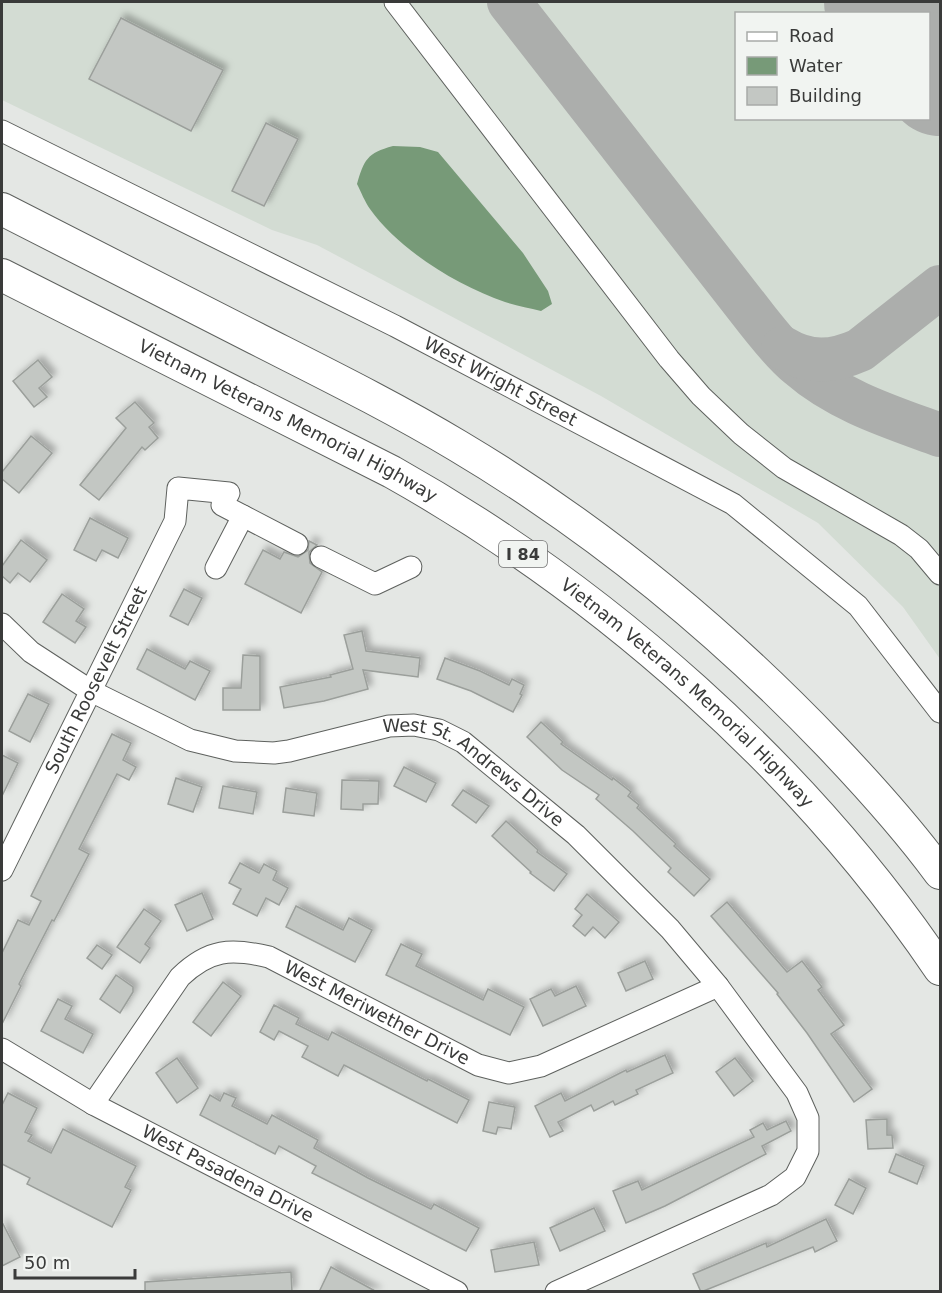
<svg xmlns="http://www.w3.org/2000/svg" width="942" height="1293" font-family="'DejaVu Sans',sans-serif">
<defs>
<filter id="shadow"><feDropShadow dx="4.5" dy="-4.5" stdDeviation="3" flood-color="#0004"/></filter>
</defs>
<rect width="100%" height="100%" fill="#e4e7e4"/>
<!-- built -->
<path fill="#d3dcd3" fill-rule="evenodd" d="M2,2H940V659L903,607L818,523L601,396L317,245L272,230L2,100ZM736,14H928V118H736Z"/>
<!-- water -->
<path fill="#779a78" d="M393,146L420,147L438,152L523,253L548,291L552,304L541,311C529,308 517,306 505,302C458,286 399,250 370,209C365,202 361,192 357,184C364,160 367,153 393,146Z"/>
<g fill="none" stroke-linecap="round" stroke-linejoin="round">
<!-- taxiway -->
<g stroke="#acaeac" stroke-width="44">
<path d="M509,2L758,321C771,337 783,353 799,366C839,401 891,417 940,435"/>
<path d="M783,348C809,364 833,362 860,350L940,287"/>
</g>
<!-- runway -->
<g stroke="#acaeac" stroke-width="108">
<path d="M878,2L887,14"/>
<path d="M928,66L940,82"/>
</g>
</g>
<!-- building -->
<g fill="#c3c7c3" stroke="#9b9f9b" stroke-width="1.5" filter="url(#shadow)">
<path d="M121,18L223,70L191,131L89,79Z"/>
<path d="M266,123L298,139L264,206L232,191Z"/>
<path d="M38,360L52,377L39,388L47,397L34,407L13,381Z"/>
<path d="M135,402L154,423L149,427L158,438L145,450L142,447L99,500L80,485L126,428L116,418Z"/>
<path d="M31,436L52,453L19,493L2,479V472Z"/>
<path d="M90,518L128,538L118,558L102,550L96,561L74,550Z"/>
<path d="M21,540L47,560L30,582L18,573L10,583L2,576V566Z"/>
<path d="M309,541L317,545L309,552L310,563L322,572L301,613L245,584L263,550L280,559L284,552L298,557L308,550Z"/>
<path d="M184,589L202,598L188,625L170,616Z"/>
<path d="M62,594L84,609L76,621L86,627L75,643L43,622Z"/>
<path d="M362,631L366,651L420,658L418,677L363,670L368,689L324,701L284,708L280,687L331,677L330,675L353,669L344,635Z"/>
<path d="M147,649L185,669L190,661L210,671L195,700L137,669Z"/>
<path d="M243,655L260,656V710H223V688H241Z"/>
<path d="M445,658L480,671L509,685L512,679L524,685L520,694L522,695L513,712L471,691L437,679Z"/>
<path d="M28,694L49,704L30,742L9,731Z"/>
<path d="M541,722L563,742L561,744L612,780L613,778L631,792L628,796L639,805L637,808L676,844L674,846L710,879L694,896L668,872L671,868L633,831L596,799L599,795L562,770L527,737Z"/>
<path d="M112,734L131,743L123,760L136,767L129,780L117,774L79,849L89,854L54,921L52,920L19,984L21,986L2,1024V953L18,920L29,925L41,901L31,896Z"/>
<path d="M2,755L18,763L2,796Z"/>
<path d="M404,767L436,783L426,802L394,786Z"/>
<path d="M176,778L202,787L193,812L168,804Z"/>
<path d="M342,780L379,781L378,804H363V810L341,809Z"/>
<path d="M223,786L257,792L253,814L219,808Z"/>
<path d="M286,788L317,793L314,816L283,812Z"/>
<path d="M463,790L489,806L476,823L452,805Z"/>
<path d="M506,821L538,850L537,852L567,874L554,891L530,873L531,872L492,836Z"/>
<path d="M240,863L259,873L264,864L277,871L273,880L288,888L279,905L266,898L257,916L233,904L241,889L229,883Z"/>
<path d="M202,893L213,919L187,931L175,905Z"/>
<path d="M587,894L619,922L605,938L593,927L585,936L573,926L582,915L575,909Z"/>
<path d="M727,902L787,972L802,961L822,987L818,990L844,1025L831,1034L872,1089L854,1102L807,1033L777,994L778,993L711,916Z"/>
<path d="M296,906L343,930L349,918L372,930L355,962L286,927Z"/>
<path d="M144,909L161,921L145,944L150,948L140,963L117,947Z"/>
<path d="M401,944L422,954L416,966L483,1000L488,989L524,1007L510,1035L386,975Z"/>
<path d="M97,945L112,955L102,969L87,958Z"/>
<path d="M645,961L653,979L626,991L618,973Z"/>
<path d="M116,975L133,987V992L120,1013L100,999Z"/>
<path d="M223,982L241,996L211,1036L193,1022Z"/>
<path d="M576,986L586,1006L543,1026L530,999L551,989L555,996Z"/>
<path d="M58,999L72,1006L65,1019L93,1034L83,1053L41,1031Z"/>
<path d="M274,1005L299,1018L296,1024L328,1040L332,1032L427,1081L428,1079L469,1100L457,1123L344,1065L338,1076L302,1057L308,1046L279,1031L274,1040L260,1032Z"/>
<path d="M665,1055L673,1073L636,1090L638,1094L615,1105L613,1101L594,1111L591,1105L558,1122L563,1131L550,1137L535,1106L561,1093L565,1101L626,1070L627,1072Z"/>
<path d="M177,1058L198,1088L177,1103L156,1073Z"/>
<path d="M735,1058L753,1081L734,1096L716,1072Z"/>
<path d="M8,1093L37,1108L25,1132L32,1135L28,1141L51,1153L63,1129L136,1166L125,1187L131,1190L112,1227L27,1184L30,1178L2,1164V1105Z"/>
<path d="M224,1093L236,1098L232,1106L267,1124L272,1115L318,1140L314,1148L368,1178L431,1209L434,1204L479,1228L466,1251L312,1173L316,1166L279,1146L275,1154L200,1115L210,1095L220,1101Z"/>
<path d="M489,1102L515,1107L511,1129L498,1127L496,1134L483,1131Z"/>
<path d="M887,1119V1135H892L893,1148L868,1149L866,1120Z"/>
<path d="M786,1121L791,1131L762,1146L766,1154L665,1206L626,1223L613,1191L638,1181L642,1190L754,1137L750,1130L763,1123L767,1130Z"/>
<path d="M896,1154L924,1166L917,1184L889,1172Z"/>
<path d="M849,1179L866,1188L853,1214L835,1205Z"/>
<path d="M594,1208L605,1231L560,1251L550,1228Z"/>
<path d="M826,1219L837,1241L815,1252L813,1247L701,1292L693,1274L766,1243L767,1247Z"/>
<path d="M2,1222L20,1257L2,1266Z"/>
<path d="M534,1242L539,1265L495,1272L491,1250Z"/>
<path d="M331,1267L377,1292H319Z"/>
<path d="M291,1272L292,1292H145V1282Z"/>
</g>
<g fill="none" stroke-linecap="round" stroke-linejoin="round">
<defs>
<g id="minor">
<path d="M395,2L669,359L701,396L741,434L784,468L901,535L919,549L940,574"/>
<path id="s1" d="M2,131L395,326L733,504L858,606L940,712"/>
<path d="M321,557L375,584L411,567"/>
<path d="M216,568L243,516"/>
<path id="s2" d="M2,624L31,652L91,691L190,740L235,751L274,753L289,751L389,726L414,725L439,730L463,742L576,835L670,929L718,986L797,1093L808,1118V1151L795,1177L771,1195L556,1292"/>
<path id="s3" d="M2,870L175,521L178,488L229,493L222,505L297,544"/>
<path id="s4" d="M2,1049L93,1104L457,1292"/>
<path id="s5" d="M93,1104L180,977C209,949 231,948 269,957L478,1065L509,1073L541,1066L718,986"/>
</g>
<g id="highway">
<path d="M2,209C87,253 172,296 257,339C324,373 393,407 458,446C594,527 720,630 830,745C869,786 907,828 940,873"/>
<path id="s6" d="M2,275L392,472C604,591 804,768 940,969"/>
</g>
</defs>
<!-- minor casing -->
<use href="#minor" stroke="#5e615e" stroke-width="23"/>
<!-- highway casing -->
<use href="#highway" stroke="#5e615e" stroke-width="34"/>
<!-- minor -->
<use href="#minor" stroke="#fff" stroke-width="21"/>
<!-- highway -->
<use href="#highway" stroke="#fff" stroke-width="32"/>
</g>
<g text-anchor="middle" stroke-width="6" stroke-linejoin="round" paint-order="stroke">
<!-- shield labels -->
<rect fill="#f1f4f1" stroke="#717271" stroke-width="1.5" x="499" y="541" width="48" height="26" rx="4.5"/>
<g font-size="16" font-weight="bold" fill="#3a3b3a">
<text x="523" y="560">I 84</text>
</g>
<!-- street labels -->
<g font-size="18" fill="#3a3b3a" stroke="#f1f4f1">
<text dy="6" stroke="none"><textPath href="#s1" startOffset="558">West Wright Street</textPath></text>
<text dy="6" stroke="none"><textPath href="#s6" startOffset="321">Vietnam Veterans Memorial Highway</textPath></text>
<text dy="6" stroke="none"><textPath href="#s3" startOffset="212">South Roosevelt Street</textPath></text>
<text dy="6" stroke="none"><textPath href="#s6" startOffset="807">Vietnam Veterans Memorial Highway</textPath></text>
<text dy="6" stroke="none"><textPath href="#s2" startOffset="525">West St. Andrews Drive</textPath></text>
<text dy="6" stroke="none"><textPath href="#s5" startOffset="372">West Meriwether Drive</textPath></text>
<text dy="6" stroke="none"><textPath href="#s4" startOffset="258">West Pasadena Drive</textPath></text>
</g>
</g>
<!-- border -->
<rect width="942" height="1293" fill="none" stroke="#3a3b3a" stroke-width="6"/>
<!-- legend -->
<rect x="735" y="12" width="195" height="108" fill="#f1f4f1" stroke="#a8aaa8" stroke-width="1.5"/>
<rect x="747" y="32" width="30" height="9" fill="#ffffff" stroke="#a8aaa8" stroke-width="1.5"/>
<text x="789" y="42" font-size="18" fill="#3a3b3a">Road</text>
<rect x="747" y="57" width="30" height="18" fill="#779a78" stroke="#a8aaa8" stroke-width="1.5"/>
<text x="789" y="72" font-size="18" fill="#3a3b3a">Water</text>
<rect x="747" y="87" width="30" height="18" fill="#c3c7c3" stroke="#a8aaa8" stroke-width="1.5"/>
<text x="789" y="102" font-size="18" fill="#3a3b3a">Building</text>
<!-- scale -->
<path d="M15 1269v9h120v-9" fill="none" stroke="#3a3b3a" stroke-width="3"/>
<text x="24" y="1269" font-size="18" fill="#3a3b3a" stroke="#f1f4f1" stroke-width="4.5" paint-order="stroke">50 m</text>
</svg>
